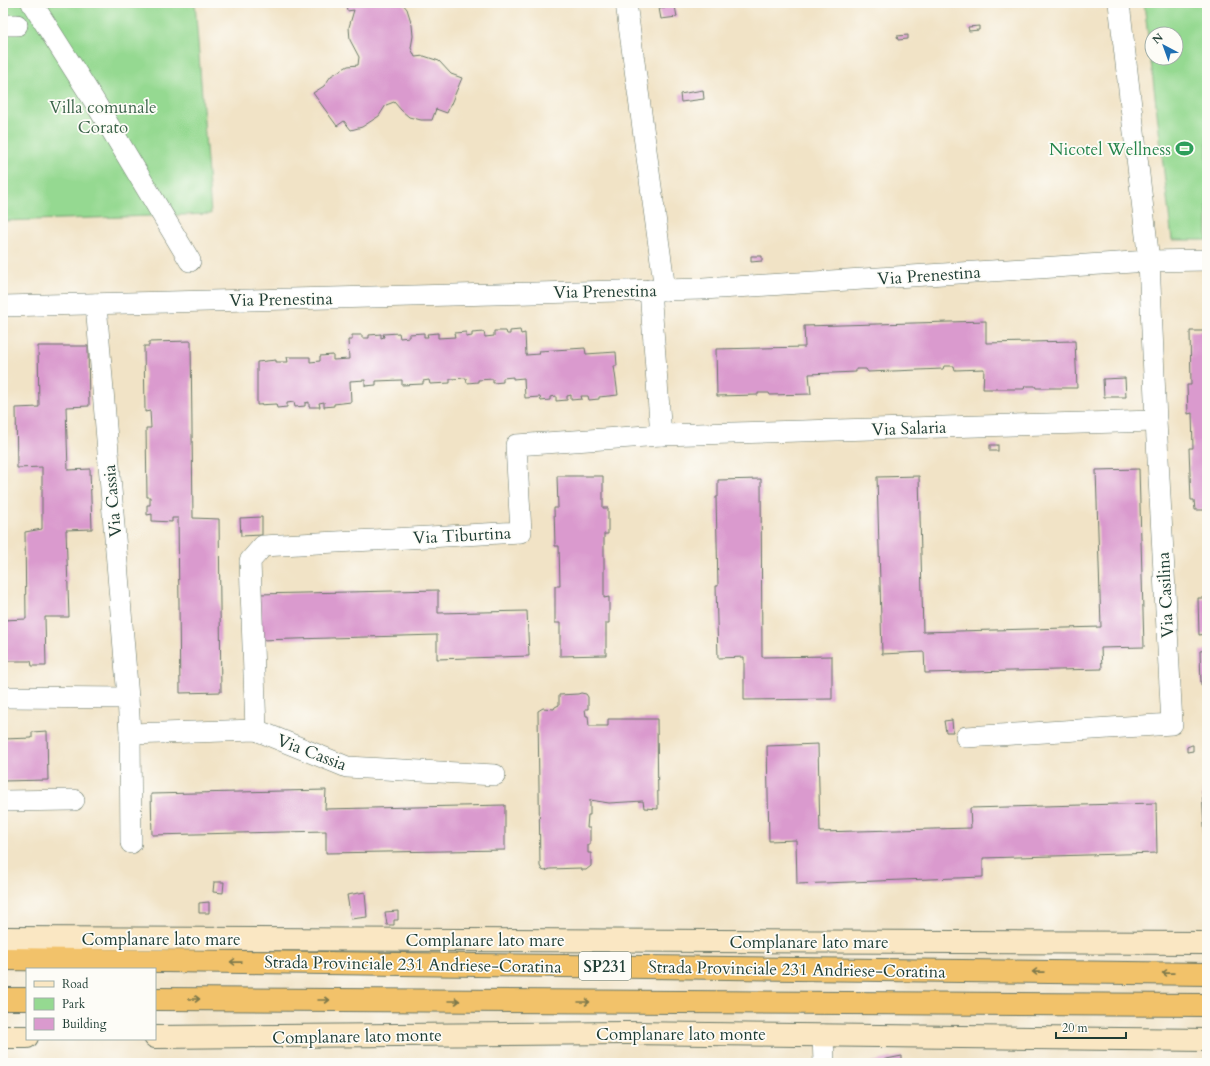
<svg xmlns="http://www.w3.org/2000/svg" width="1210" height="1066" font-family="Cardo,serif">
<rect width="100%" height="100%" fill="#fdfcf7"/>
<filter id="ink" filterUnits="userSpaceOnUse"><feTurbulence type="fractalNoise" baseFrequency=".025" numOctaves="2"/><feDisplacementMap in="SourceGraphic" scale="8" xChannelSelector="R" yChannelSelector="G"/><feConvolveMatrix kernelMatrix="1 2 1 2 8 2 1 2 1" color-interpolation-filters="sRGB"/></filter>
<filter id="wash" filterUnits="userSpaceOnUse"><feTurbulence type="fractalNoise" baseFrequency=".012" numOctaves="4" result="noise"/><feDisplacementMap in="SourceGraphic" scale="16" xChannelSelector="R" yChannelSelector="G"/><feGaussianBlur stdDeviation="0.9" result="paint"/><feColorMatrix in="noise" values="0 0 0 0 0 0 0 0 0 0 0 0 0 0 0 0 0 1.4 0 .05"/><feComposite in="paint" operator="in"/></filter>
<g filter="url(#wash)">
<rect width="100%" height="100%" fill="#f1e3c6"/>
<!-- green -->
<g fill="#95d991" stroke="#5a8b62" fill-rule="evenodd">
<path d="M3,3H195L211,214L3,221Z"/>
<path d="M1144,3H1207V240H1172ZM1152,34H1176V58H1152Z"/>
</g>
<g id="blocks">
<!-- building -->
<g fill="#da9ace">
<path d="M346,3H402L407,9L412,25L413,36L411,48L415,57L424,56L439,61L451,74L462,78L447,113L436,109L432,120H421L409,117L401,110L394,102L386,105L379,116L362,127L351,130L344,121L337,126L313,93L324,86L331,76L339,71L348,66L358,65L359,57L350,40L349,27L354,10L347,11Z"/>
<path d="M675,6L677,17L661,19L659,8Z"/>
<path d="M979,26V30L969,31L968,27Z"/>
<path d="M908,35V39L898,40L897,36Z"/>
<path d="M703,90L704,99L681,102L680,94Z"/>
<path d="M751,256H762V261L751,262Z"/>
<path d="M986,321V343L1075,341L1077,388H1036L1035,386H1025L1024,389H983L984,369L955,370L954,366H944L943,369L868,372L866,369H856V372L809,374L811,394L770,395L769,393H758V395L717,396L716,349L805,347L804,326Z"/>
<path d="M520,330L521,334L525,333L526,355L540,354L539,351L585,348L586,354L616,352L617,366H614L618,395L599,397V399L589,400L588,396H581L582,399L571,400V395L567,396V400L556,401V396L550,397V400L541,401L540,397L525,398L524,378L513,379V377L503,378V382L493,383V379L478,380V382L467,383L466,378L450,379V383L430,384L429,380L423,381V384L402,385V380L376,381V385L365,386V380L350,381L351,402L334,404V406L324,407V402L319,403L320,407H309V402L305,403V406L295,407L294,402L287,403V407L277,408L276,404L257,405V362L276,360V362H288L287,357H310V362L320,361V356L333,355V360L349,359L348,340H352V335H362V338H369V335L381,334V338L384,337L383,334L399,333L400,338L409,337V334L424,333V337H428L427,334L438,333V338L455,337L454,333L466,332V337L472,336V333L484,332L485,337L494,336V331H506L507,334H510V331Z"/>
<path d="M1190,331H1207V510H1195L1194,500H1191L1189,448H1193L1192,413L1188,414L1187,385H1191Z"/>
<path d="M191,341L193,518L219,519L221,692L180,693L178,518H172V522L152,521V514L147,515V505H150V497H147L146,428H151L150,411L145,412L144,346H149V342Z"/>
<path d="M38,346H88L89,406L66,407L68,470L90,469L92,529L66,530L69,617H45L46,666H32L31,661H3V620L26,619L25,532L42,529V467L17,468L16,408L39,407Z"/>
<path d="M1125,378L1126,397H1104L1103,379Z"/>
<rect x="990" y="445" width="8" height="6"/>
<path d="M1139,469L1144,647L1101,648L1102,669L925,673L924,652L882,654L877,477L919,476L923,632L1101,627L1096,470Z"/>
<path d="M557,476H603V508H608V534H604V598L609,597V623H606V655L560,656V623H555V586H560L559,546H555L554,508H558Z"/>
<path d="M761,479L762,657L832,656V699L744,700V657L718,658L716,586H718L716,497H718V480Z"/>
<path d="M262,517V535L241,536L240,518Z"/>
<path d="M438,590V613L527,611L529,656L437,659V635L259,640L258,594Z"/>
<path d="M1198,598H1207V634L1199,635Z"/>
<path d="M1207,650V686H1201L1200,651Z"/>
<path d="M581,693L586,694L588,697V709H585L586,716H588L589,726H608V719H657L658,809L644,808L643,801L609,803L590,800V815H588L587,828H590V845H588V853H591V866L586,870H582L581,868L550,869L545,871L542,870L540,866L538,711L543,708L554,709L555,707L559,705V695L578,694Z"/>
<path d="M952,720L953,732H946L944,721Z"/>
<path d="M47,731L48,780L3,781V739L32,738V732Z"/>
<path d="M818,744L820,832L971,828L970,808L1156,803L1157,853L983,858V877L797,884L796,840L769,841L767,746Z"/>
<path d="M1192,745H1193V751L1187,752V747Z"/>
<path d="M1207,788V862H1206L1202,789Z"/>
<path d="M326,790L325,809L505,805V850L326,853V831L152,835L151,794Z"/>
<path d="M214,882H224L223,893L213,892Z"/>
<path d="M365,892L367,917L351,919L347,895Z"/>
<path d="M209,902V913H199V903Z"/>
<path d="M398,911V920H394V925H387L385,912Z"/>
<path d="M902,1056V1063H871V1062Z"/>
</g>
</g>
</g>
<g filter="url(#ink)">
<use href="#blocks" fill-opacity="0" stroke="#687767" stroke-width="1"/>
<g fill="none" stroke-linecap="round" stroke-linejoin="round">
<defs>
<g id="street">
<path d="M32,3L93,99L190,261"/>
<path d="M626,3L665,290"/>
<path d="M3,25H17"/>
<path d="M96,304L128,698L130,734L131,843"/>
<path d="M3,306L703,289L1149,261L1207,260"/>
<path d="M661,435L1156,421"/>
<path d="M3,697L128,698"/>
<path d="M256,730L250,561L263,546L521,532L516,445L661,435L650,290"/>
<path d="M130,734L256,730L347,767L495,775"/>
<path d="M966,737L1172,724L1156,421L1149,261L1119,3"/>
<path d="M3,801L74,800"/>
<path d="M823,1035L824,1063"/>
</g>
<g id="secondary">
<path d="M3,938L1207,943"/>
<path d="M3,1037H27"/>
<path d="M155,1037L627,1033L1207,1040"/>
</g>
<g id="highway">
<path d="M3,959L1207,974"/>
<path d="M3,999H27"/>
<path d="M155,999L1207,1005"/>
</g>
</defs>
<!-- street casing -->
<use href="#street" stroke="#687767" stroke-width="22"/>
<!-- secondary casing -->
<use href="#secondary" stroke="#687767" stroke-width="24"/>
<!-- highway casing -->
<use href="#highway" stroke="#687767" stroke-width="24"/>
<!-- street -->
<use href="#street" stroke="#fff" stroke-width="21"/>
<!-- secondary -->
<use href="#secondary" stroke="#fae7c3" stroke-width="22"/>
<!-- highway -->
<use href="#highway" stroke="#f2c26a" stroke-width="22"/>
</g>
<!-- one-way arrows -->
<defs><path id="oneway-shaft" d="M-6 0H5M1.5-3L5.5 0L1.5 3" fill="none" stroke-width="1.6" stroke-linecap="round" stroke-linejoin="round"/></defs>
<g stroke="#7e794c">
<use href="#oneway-shaft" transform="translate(236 962) rotate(-179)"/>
<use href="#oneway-shaft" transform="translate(1038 972) rotate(-179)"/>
<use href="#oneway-shaft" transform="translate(1168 973) rotate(-179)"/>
<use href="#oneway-shaft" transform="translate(194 999)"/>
<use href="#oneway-shaft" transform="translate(324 1000)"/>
<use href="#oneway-shaft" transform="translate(454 1001)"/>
<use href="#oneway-shaft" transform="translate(584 1002)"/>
</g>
</g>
<!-- icons -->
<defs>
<symbol id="stadium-bare" viewBox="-9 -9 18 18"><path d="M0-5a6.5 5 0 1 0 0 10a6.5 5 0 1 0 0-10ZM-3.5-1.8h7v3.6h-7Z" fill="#2e9e5b" stroke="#fdfcf7" stroke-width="2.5" paint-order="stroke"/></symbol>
</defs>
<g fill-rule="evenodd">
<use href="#stadium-bare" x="1172" y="136" width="25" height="25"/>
</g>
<g text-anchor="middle" stroke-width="3.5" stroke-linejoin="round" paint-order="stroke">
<!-- shield labels -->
<rect fill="#fdfcf7" stroke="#62766e" stroke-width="1" x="579" y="952" width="52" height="28" rx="3"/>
<g font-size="16" font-weight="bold" fill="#1f3d34">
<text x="605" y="972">SP231</text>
</g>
<!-- park labels -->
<g font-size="17" fill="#3c644b" stroke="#fdfcf7">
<text x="103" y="113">Villa comunale<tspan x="103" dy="20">Corato</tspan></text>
</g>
<!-- leisure labels -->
<g font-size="17" fill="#27864d" stroke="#fdfcf7" text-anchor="end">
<text x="1171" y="155">Nicotel Wellness</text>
</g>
<!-- street labels -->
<g font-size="17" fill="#1f3d34" stroke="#fdfcf7">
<text transform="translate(929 275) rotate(-4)" y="6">Via Prenestina</text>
<text transform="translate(605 291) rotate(-1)" y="6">Via Prenestina</text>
<text transform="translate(281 299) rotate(-1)" y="6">Via Prenestina</text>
<text transform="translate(909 428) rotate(-2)" y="6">Via Salaria</text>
<text transform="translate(112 501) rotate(-95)" y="6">Via Cassia</text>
<text transform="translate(462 535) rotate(-3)" y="6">Via Tiburtina</text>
<text transform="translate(1165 595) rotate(-93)" y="6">Via Casilina</text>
<text transform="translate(312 752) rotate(21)" y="6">Via Cassia</text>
<text x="161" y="945">Complanare lato mare</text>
<text x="485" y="946">Complanare lato mare</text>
<text x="809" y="948">Complanare lato mare</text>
<text transform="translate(413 964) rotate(1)" y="6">Strada Provinciale 231 Andriese-Coratina</text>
<text transform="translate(797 969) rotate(1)" y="6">Strada Provinciale 231 Andriese-Coratina</text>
<text x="681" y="1040">Complanare lato monte</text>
<text transform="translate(357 1036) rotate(-1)" y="6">Complanare lato monte</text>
</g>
</g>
<!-- margin -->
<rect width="1210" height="1066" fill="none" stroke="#fdfcf7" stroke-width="16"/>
<!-- legend -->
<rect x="26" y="968" width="130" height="72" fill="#fdfcf7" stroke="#a4b0a9"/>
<rect x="34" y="981" width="20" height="6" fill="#fae7c3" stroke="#a4b0a9"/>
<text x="62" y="988" font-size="12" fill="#1f3d34">Road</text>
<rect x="34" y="998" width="20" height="12" fill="#95d991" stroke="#a4b0a9"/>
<text x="62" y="1008" font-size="12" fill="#1f3d34">Park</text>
<rect x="34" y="1018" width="20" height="12" fill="#da9ace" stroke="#a4b0a9"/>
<text x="62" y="1028" font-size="12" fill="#1f3d34">Building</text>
<!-- north arrow -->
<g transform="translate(1164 46) rotate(319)"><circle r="19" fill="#fdfcf7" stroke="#a4b0a9"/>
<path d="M0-3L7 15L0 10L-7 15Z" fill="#1f6fb2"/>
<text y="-6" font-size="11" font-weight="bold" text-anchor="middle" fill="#1f3d34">N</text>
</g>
<!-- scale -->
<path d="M1056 1032v6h70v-6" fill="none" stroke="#1f3d34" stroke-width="2"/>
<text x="1062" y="1032" font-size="12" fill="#1f3d34" stroke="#fdfcf7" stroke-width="3" paint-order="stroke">20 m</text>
</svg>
